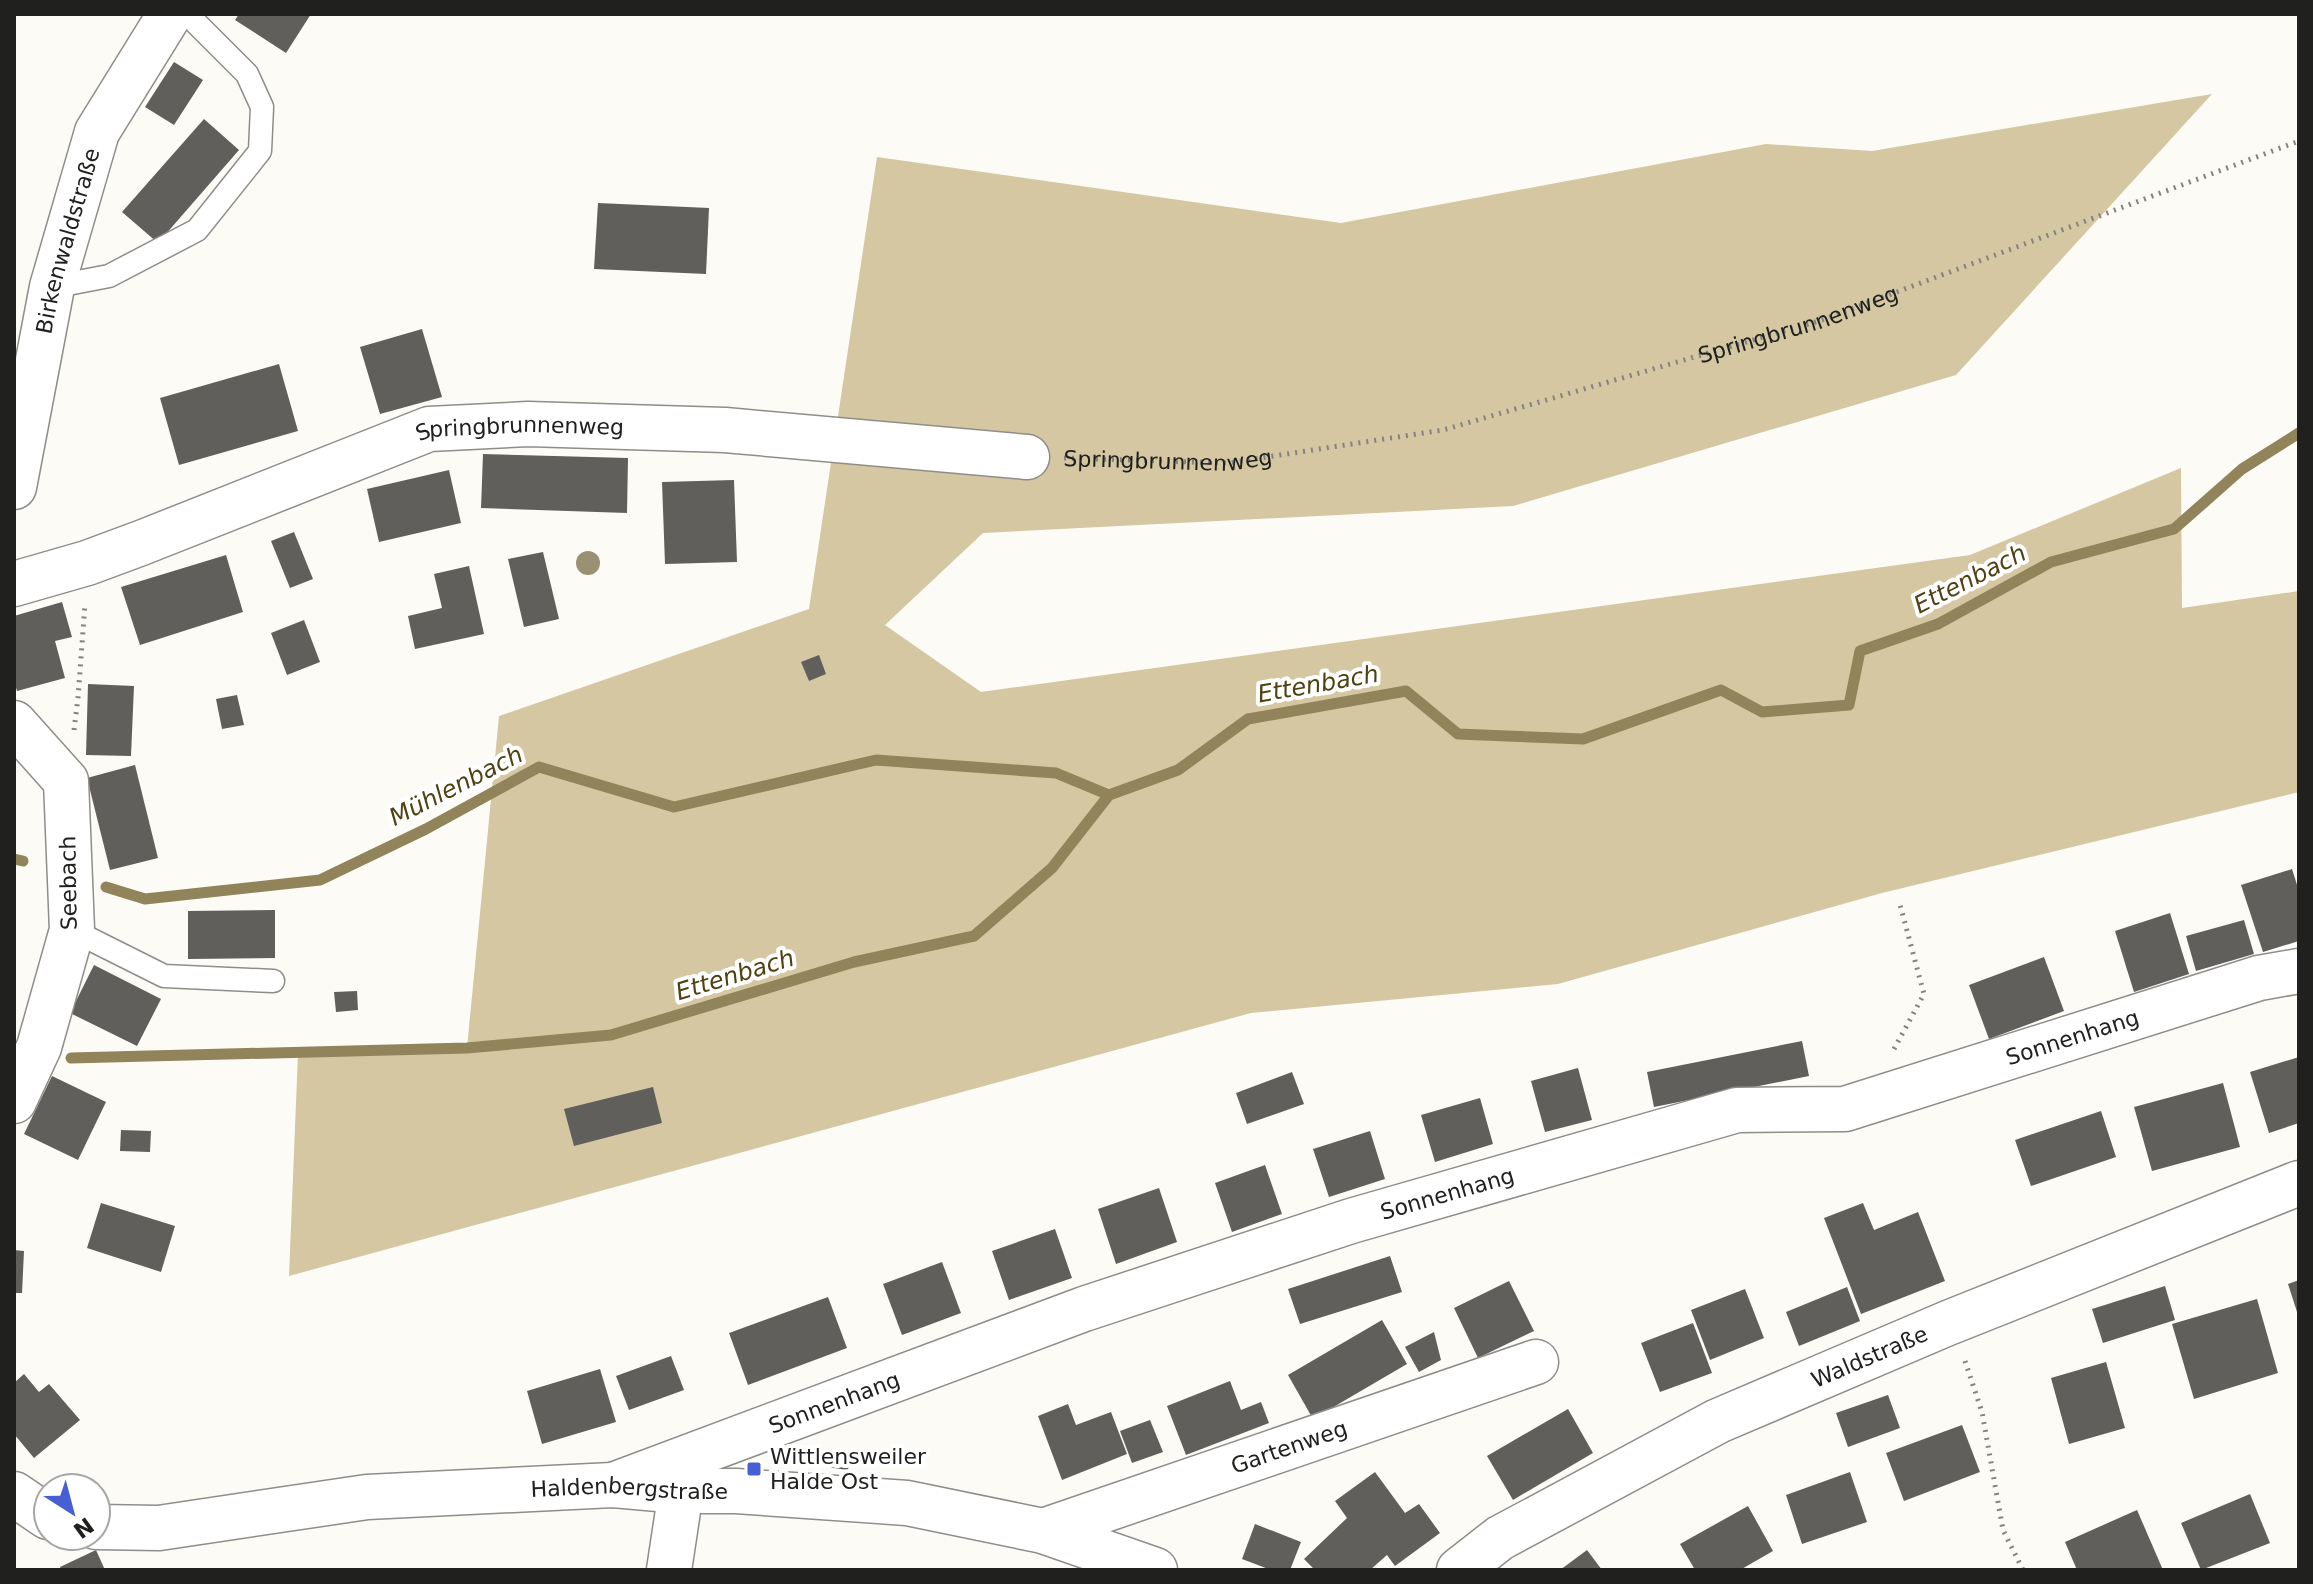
<svg xmlns="http://www.w3.org/2000/svg" width="2313" height="1584" font-family="'DejaVu Sans',sans-serif">
<rect width="100%" height="100%" fill="#fdfbf6"/>
<!-- green -->
<path fill="#d4c7a2" d="M2212,94L1956,375L1513,506L983,533L885,625L981,692L1970,555L2181,468L2182,608L2299,591V792L1882,893L1558,984L1251,1013L289,1276L298,1053L467,1048L499,716L809,609L877,157L1341,223L1766,144L1872,151Z"/>
<g fill="none" stroke-linecap="round" stroke-linejoin="round">
<!-- stream -->
<g stroke="#91835a" stroke-width="11">
<path d="M14,859L23,861"/>
<path d="M106,887L145,899L320,880L426,829L539,767L674,807L876,760L1056,773L1109,795"/>
<path d="M71,1058L467,1048L611,1035L854,962L974,936L1052,868L1109,795L1178,770L1248,719L1406,691L1458,734L1583,739L1721,690L1762,712L1849,705L1860,651L1938,624L2051,562L2174,529L2242,469L2299,433"/>
</g>
</g>
<!-- building -->
<g fill="#605f5b">
<path d="M239,14H311L286,53L235,20Z"/>
<path d="M174,62L203,80L174,125L145,107Z"/>
<path d="M204,119L239,150L158,243L122,212Z"/>
<path d="M598,203L709,208L706,274L594,269Z"/>
<path d="M422,329L442,397L380,414L360,347Z"/>
<path d="M279,364L298,431L179,465L160,398Z"/>
<path d="M483,454L628,458L627,513L481,508Z"/>
<path d="M449,470L461,523L379,542L367,489Z"/>
<path d="M734,480L737,562L665,564L662,482Z"/>
<path d="M294,532L313,579L290,588L271,541Z"/>
<path d="M543,552L559,619L524,627L508,559Z"/>
<path d="M226,555L243,612L140,645L121,587Z"/>
<path d="M469,566L484,634L415,649L408,616L442,608L434,574Z"/>
<path d="M62,602L72,637L55,641L65,678L17,691L14,681V616Z"/>
<path d="M304,620L320,662L287,675L271,633Z"/>
<path d="M819,655L826,674L809,681L801,662Z"/>
<path d="M88,684L134,686L131,756L86,755Z"/>
<path d="M237,695L244,725L222,729L216,699Z"/>
<path d="M135,765L158,858L110,870L87,778Z"/>
<path d="M2292,869L2299,891V941L2263,952L2241,885Z"/>
<path d="M275,910V958L188,959V911Z"/>
<path d="M2170,913L2189,974L2134,992L2115,931Z"/>
<path d="M2244,920L2254,954L2196,971L2186,936Z"/>
<path d="M2044,957L2064,1011L1989,1039L1969,985Z"/>
<path d="M94,965L161,999L137,1046L70,1013Z"/>
<path d="M357,991L358,1010L336,1012L334,992Z"/>
<path d="M1802,1041L1809,1076L1654,1107L1647,1072Z"/>
<path d="M2299,1057V1123L2269,1133L2250,1072Z"/>
<path d="M1578,1068L1592,1120L1545,1132L1531,1081Z"/>
<path d="M1292,1072L1304,1104L1247,1124L1236,1093Z"/>
<path d="M52,1076L106,1102L78,1160L24,1134Z"/>
<path d="M2223,1083L2240,1147L2152,1171L2134,1107Z"/>
<path d="M653,1087L662,1123L574,1146L564,1109Z"/>
<path d="M1480,1098L1493,1144L1435,1162L1421,1115Z"/>
<path d="M2101,1111L2116,1157L2031,1186L2015,1140Z"/>
<path d="M121,1130L151,1131L150,1152L120,1151Z"/>
<path d="M1370,1131L1385,1179L1329,1197L1313,1149Z"/>
<path d="M1265,1165L1282,1214L1232,1232L1215,1183Z"/>
<path d="M1159,1188L1177,1242L1116,1264L1098,1209Z"/>
<path d="M101,1203L175,1226L161,1272L87,1248Z"/>
<path d="M1863,1203L1874,1230L1918,1212L1945,1281L1861,1314L1824,1218Z"/>
<path d="M1055,1229L1072,1278L1009,1300L992,1251Z"/>
<path d="M14,1250L24,1251L22,1293H14Z"/>
<path d="M1390,1256L1402,1292L1300,1324L1288,1289Z"/>
<path d="M942,1262L961,1313L902,1335L883,1284Z"/>
<path d="M2299,1280V1315H2298L2288,1284Z"/>
<path d="M1509,1281L1534,1331L1478,1358L1454,1308Z"/>
<path d="M2165,1286L2175,1320L2103,1343L2092,1309Z"/>
<path d="M1847,1287L1860,1321L1799,1346L1786,1312Z"/>
<path d="M1745,1289L1764,1338L1710,1360L1691,1310Z"/>
<path d="M828,1297L847,1348L748,1385L729,1333Z"/>
<path d="M2257,1299L2278,1373L2194,1399L2172,1324Z"/>
<path d="M1382,1320L1407,1364L1313,1419L1288,1375Z"/>
<path d="M1693,1323L1712,1373L1660,1392L1641,1343Z"/>
<path d="M1434,1332L1441,1360L1419,1372L1405,1347Z"/>
<path d="M671,1356L684,1390L629,1410L616,1376Z"/>
<path d="M2106,1362L2125,1428L2069,1444L2051,1378Z"/>
<path d="M600,1369L616,1422L542,1444L527,1391Z"/>
<path d="M24,1374L39,1392L49,1384L80,1420L34,1458L14,1434V1383Z"/>
<path d="M1230,1381L1241,1410L1261,1402L1269,1423L1186,1455L1167,1406Z"/>
<path d="M1888,1395L1900,1428L1848,1447L1836,1413Z"/>
<path d="M1068,1404L1076,1425L1111,1412L1127,1454L1062,1480L1038,1416Z"/>
<path d="M1568,1409L1593,1453L1513,1500L1487,1456Z"/>
<path d="M1150,1420L1163,1452L1132,1463L1120,1431Z"/>
<path d="M1962,1425L1980,1472L1904,1501L1886,1453Z"/>
<path d="M829,1454L850,1456L848,1470L827,1467Z"/>
<path d="M1375,1472L1405,1513L1419,1504L1440,1533L1395,1566L1387,1555L1370,1570H1315L1304,1559L1347,1518L1335,1501Z"/>
<path d="M1850,1472L1867,1522L1802,1544L1786,1495Z"/>
<path d="M2250,1494L2270,1543L2201,1570L2181,1523Z"/>
<path d="M1748,1506L1773,1551L1740,1570H1695L1680,1544Z"/>
<path d="M2137,1510L2163,1570H2077L2065,1542Z"/>
<path d="M1255,1524L1301,1542L1290,1570H1271L1242,1559Z"/>
<path d="M96,1550L105,1570H61L60,1567Z"/>
<path d="M1587,1550L1602,1570H1560Z"/>
</g>
<g fill="none" stroke-linecap="round" stroke-linejoin="round">
<defs>
<g id="service">
<path d="M52,287L109,276L197,230L260,151L262,107L247,74L187,14"/>
<path d="M72,930L164,976L273,981"/>
</g>
<g id="minor">
<path id="s2" d="M14,487L52,287L97,132L170,14"/>
<path id="s3" d="M14,584L87,563L141,543L429,429L528,424L725,430L1027,457"/>
<path d="M14,723L66,781L72,930L39,1047L14,1101"/>
<path id="s4" d="M613,1485L1084,1309L1351,1221L1737,1110L1845,1109L2259,978L2299,971"/>
<path d="M14,1494L48,1517"/>
<path id="s5" d="M96,1527L159,1528L367,1497L613,1485L681,1491H736L907,1503L1043,1531L1155,1570"/>
<path id="s6" d="M1043,1531L1536,1362"/>
<path d="M669,1570L681,1491"/>
<path id="s7" d="M1459,1570L1500,1538L1718,1421L1948,1323L2299,1183"/>
</g>
</defs>
<!-- service casing -->
<use href="#service" stroke="#8f8d89" stroke-width="25"/>
<!-- minor casing -->
<use href="#minor" stroke="#8f8d89" stroke-width="47"/>
<!-- path -->
<g stroke="#848380" stroke-width="5" stroke-dasharray="2 6" stroke-linecap="butt">
<path id="s1" d="M1064,458L1228,463L1443,430L1822,320L2299,141"/>
<path d="M74,730L78,698L85,604"/>
<path d="M1894,1049L1924,994L1899,901"/>
<path d="M1965,1361L1982,1412L2003,1530L2023,1570"/>
</g>
<!-- service -->
<use href="#service" stroke="#fff" stroke-width="22"/>
<!-- minor -->
<use href="#minor" stroke="#fff" stroke-width="44"/>
</g>
<!-- trees -->
<circle fill="#9a9174" cx="588" cy="563" r="12"/>
<!-- markers -->
<rect fill="#485ed3" stroke="#fff" stroke-width="3" x="746" y="1461" width="16" height="16" rx="4"/>
<g text-anchor="middle" stroke-width="8" stroke-linejoin="round" paint-order="stroke">
<!-- street labels -->
<g font-size="22" fill="#20201e" stroke="#fff">
<text dy="8" stroke="none"><textPath href="#s2" startOffset="252">Birkenwaldstraße</textPath></text>
<text dy="8" stroke="none"><textPath href="#s1" startOffset="752">Springbrunnenweg</textPath></text>
<text dy="8" stroke="none"><textPath href="#s3" startOffset="534">Springbrunnenweg</textPath></text>
<text dy="8" stroke="none"><textPath href="#s1" startOffset="104">Springbrunnenweg</textPath></text>
<text transform="translate(68 883) rotate(-91)" y="8">Seebach</text>
<text dy="8" stroke="none"><textPath href="#s4" startOffset="1532">Sonnenhang</textPath></text>
<text dy="8" stroke="none"><textPath href="#s4" startOffset="884">Sonnenhang</textPath></text>
<text dy="8" stroke="none"><textPath href="#s7" startOffset="464">Waldstraße</textPath></text>
<text dy="8" stroke="none"><textPath href="#s4" startOffset="236">Sonnenhang</textPath></text>
<text dy="8" stroke="none"><textPath href="#s6" startOffset="260">Gartenweg</textPath></text>
<text dy="8" stroke="none"><textPath href="#s5" startOffset="536">Haldenbergstraße</textPath></text>
</g>
<!-- poi labels -->
<g font-size="22" fill="#20201e" stroke="#fff" text-anchor="start">
<text x="770" y="1464">Wittlensweiler<tspan x="770" dy="25">Halde Ost</tspan></text>
</g>
<!-- water labels -->
<g font-size="24" font-style="italic" fill="#504112" stroke="#fff">
<text transform="translate(1970 579) rotate(-27)" y="8">Ettenbach</text>
<text transform="translate(1318 684) rotate(-10)" y="8">Ettenbach</text>
<text transform="translate(456 786) rotate(-27)" y="8">Mühlenbach</text>
<text transform="translate(735 975) rotate(-17)" y="8">Ettenbach</text>
</g>
</g>
<!-- border -->
<rect width="2313" height="1584" fill="none" stroke="#20201e" stroke-width="32"/>
<!-- north arrow -->
<g transform="translate(72 1512) rotate(144)"><circle r="38" fill="#ffffff" stroke="#a6a6a5" stroke-width="2"/>
<path d="M0-6L14 30L0 20L-14 30Z" fill="#485ed3"/>
<text y="-12" font-size="22" font-weight="bold" text-anchor="middle" fill="#20201e">N</text>
</g>
</svg>
